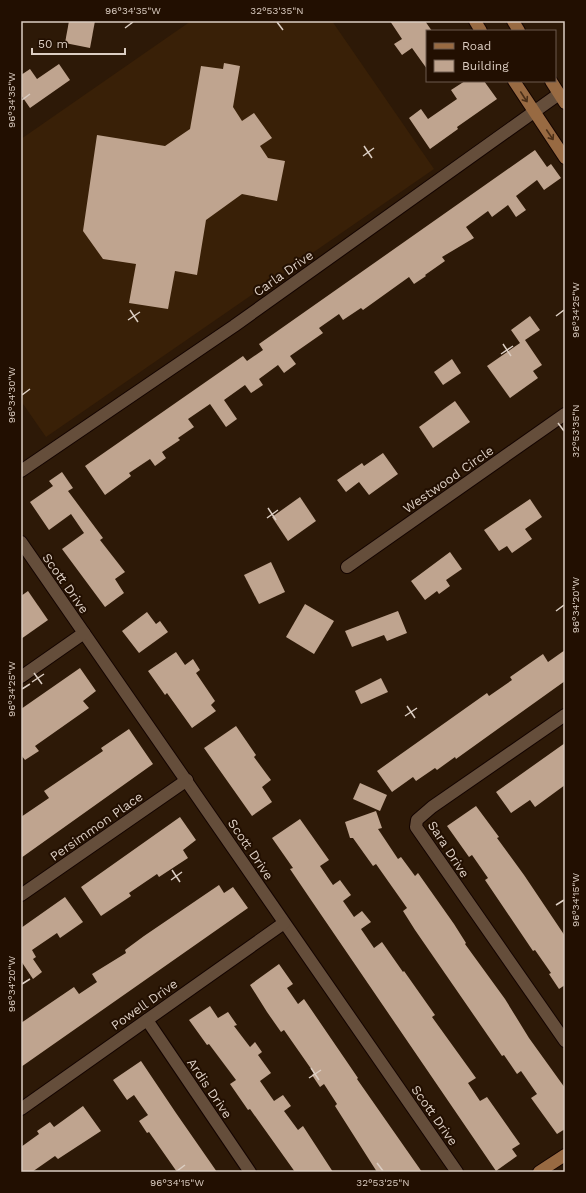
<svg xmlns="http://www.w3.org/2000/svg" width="586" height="1193" font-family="'Work Sans',sans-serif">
<rect width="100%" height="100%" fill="#2d1907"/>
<!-- built -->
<path fill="#392007" d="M191,21H332L434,169L46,437L21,401V139Z"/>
<!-- building -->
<g fill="#bfa48f">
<path d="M69,21H95L90,48L65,43Z"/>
<path d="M390,21H425L432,31H427V69L412,48L402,55L394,44L402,39Z"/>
<path d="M224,63L240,66L233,107L242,121L254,113L272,138L260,146L268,158L285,161L277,201L242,194L206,220L197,275L175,271L168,309L129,303L136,264L103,259L83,231L97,135L165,146L190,129L201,66L223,69Z"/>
<path d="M59,64L70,80L30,108L21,95V75L30,69L37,79Z"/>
<path d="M465,81H484L497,99L457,127L458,129L430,149L409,118L421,109L428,119L457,99L451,90Z"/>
<path d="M535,150L547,167L551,164L561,178L544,190L537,180L516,196L526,210L516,217L508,205L492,217L488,211L466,227L474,238L442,257L445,261L425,275L426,276L414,284L409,277L363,310L361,308L343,320L339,314L319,328L323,333L290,356L296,364L284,373L278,365L259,379L263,385L251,393L245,385L224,400L237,419L226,427L210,404L188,419L194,427L178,438L180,440L162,452L166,458L155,466L150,459L129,473L131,476L105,495L85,466L243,356L247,361L263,350L259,344Z"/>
<path d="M530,316L540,330L525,340L542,365L533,371L538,378L510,398L487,366L520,343L511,330Z"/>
<path d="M452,359L461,373L443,385L434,372Z"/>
<path d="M455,401L470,422L433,448L419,427Z"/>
<path d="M383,453L398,474L369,495L359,482L346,492L337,480L362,463L364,466Z"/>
<path d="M62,472L73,488L68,491L103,538L100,540L125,572L115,579L124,593L105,607L62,549L84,533L71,514L49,530L30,502L53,486L49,481Z"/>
<path d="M300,497L316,521L288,541L272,517Z"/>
<path d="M530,499L542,517L525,529L532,539L512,553L507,546L499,551L484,530Z"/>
<path d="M450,552L462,569L446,580L450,586L439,594L437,591L425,600L411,581Z"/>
<path d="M271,562L285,592L259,604L244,575Z"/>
<path d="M28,591L48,620L21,639V596Z"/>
<path d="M305,604L334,621L314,654L286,637Z"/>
<path d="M398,611L407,633L387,641L384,635L352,647L345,631Z"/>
<path d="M147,612L156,624L160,621L168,632L139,653L122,631Z"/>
<path d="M565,650V681L456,759L455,757L437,770L435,768L416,781L413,777L392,792L377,771L487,693L489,696L512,680L510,677L543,654L548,662Z"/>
<path d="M176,652L185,665L193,659L200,670L196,673L215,701L211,705L216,711L192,728L167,693L165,695L148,671Z"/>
<path d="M80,668L96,691L83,701L89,708L35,746L39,751L25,760L21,755V709Z"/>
<path d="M381,678L388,692L361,704L355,691Z"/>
<path d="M236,726L256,755L254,757L271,780L262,787L272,802L252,816L204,748Z"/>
<path d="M129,729L153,764L21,858V817L49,798L44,791L103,751L101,748Z"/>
<path d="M565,743V785L535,807L530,800L511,813L496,792Z"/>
<path d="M360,783L387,795L380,811L353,799Z"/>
<path d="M476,806L499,837L497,838L524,875L565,936V985L559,989L549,974L551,973L535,950L533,951L485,880L488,878L472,855L469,857L447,826Z"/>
<path d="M376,811L382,828L378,829L398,859L401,857L415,876L418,873L454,924L466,943L465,944L505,999L529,1038L565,1088V1129L557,1134L531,1098L537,1094L521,1071L517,1074L504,1055L502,1056L415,930L403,911L407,908L376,864L373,866L353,838H350L345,822Z"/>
<path d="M180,817L196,840L183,850L188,858L159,877L157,874L129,893L131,896L101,916L81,887Z"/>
<path d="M300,819L329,860L320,866L333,885L340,880L351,895L343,901L354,917L362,911L371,922L361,929L374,948L382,942L403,972L404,971L435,1015L432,1017L476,1078L468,1083L480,1101L487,1097L520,1144L512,1149L517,1156L496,1171L311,900L290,869L293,868L272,838Z"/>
<path d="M219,885L224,893L233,887L248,908L21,1067V1023L74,987L79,994L97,982L92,974L126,953L125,950L144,936Z"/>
<path d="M65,897L83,922L60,938L57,933L32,950L36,957L33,959L42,972L33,979L21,961V928Z"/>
<path d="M279,964L293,984L287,988L298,1004L304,999L358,1078L357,1079L422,1172H377L335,1106L337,1104L324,1084L320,1087L312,1075L314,1073L284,1030L281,1032L267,1012L250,985Z"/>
<path d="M210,1006L218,1018L228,1012L237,1025L234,1026L250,1047L255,1042L262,1052L258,1055L271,1073L260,1081L274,1101L283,1095L291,1106L284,1111L298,1130L303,1126L333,1172H295L250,1109L248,1110L230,1084L236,1080L209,1044L207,1045L189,1020Z"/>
<path d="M141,1061L176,1113L217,1172H177L149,1132L147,1133L139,1121L148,1115L134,1095L127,1100L113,1080Z"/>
<path d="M83,1106L101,1131L58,1159L55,1156L32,1172H21V1147L39,1134L37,1131L50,1122L54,1127Z"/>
</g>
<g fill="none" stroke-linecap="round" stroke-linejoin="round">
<defs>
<g id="minor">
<path d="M21,471L234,326L559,94"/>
<path d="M21,542L457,1172"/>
<path d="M347,567L565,414"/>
<path d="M21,677L84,633"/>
<path d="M565,715L432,807L417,820L416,827L565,1041"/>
<path d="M21,895L187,780"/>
<path d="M147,1020L250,1172"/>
<path d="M21,1109L284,923"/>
</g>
<g id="major">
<path d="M475,21L481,31"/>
<path d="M513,21L519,31"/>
<path d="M514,81L565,158"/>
<path d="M551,81L565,103"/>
<path d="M539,1172L565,1155"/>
</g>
</defs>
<!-- minor casing -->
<use href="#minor" stroke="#140400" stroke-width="14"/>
<!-- major casing -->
<use href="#major" stroke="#140400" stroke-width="14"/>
<!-- minor -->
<use href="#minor" stroke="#654e3b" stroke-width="12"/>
<!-- major -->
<use href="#major" stroke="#986a42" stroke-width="12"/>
</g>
<!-- one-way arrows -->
<defs><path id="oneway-shaft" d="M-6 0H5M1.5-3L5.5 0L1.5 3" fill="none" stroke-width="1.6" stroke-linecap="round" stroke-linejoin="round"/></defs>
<g stroke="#4b2f18">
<use href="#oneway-shaft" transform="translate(524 97) rotate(57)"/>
<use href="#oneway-shaft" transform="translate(550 135) rotate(56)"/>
</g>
<!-- ticks -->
<path fill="none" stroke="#dccec3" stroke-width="1.5" d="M277,22L283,30M125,28L133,22M22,100L30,94M364,146L372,158M363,156L374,148M130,310L138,322M556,316L564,310M128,320L140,312M503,344L511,356M501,354L513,346M22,395L30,389M558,423L564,431M268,508L276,520M267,518L278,510M556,611L564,605M34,673L42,684M32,682L44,674M22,689L30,684M407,706L415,718M405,716L417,708M172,870L180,882M171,880L182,872M556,905L564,900M22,984L30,979M311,1068L319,1080M309,1078L321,1070M377,1163L383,1171M177,1171L185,1165"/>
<g text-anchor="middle" stroke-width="4" stroke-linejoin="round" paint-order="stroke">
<!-- street labels -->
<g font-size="13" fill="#dccec3" stroke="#220f01">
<text transform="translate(283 273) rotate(-35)" y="5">Carla Drive</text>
<text transform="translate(448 479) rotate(-35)" y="5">Westwood Circle</text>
<text transform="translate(66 583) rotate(55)" y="5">Scott Drive</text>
<text transform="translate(96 826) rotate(-35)" y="5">Persimmon Place</text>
<text transform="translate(251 849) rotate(56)" y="5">Scott Drive</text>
<text transform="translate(449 849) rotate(57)" y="5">Sara Drive</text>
<text transform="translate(144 1004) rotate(-35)" y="5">Powell Drive</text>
<text transform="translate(210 1088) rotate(56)" y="5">Ardis Drive</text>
<text transform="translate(435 1115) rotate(55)" y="5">Scott Drive</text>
</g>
</g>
<!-- border -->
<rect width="586" height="1193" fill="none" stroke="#220f01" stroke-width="44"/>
<!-- legend -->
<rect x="426" y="30" width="130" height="52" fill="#220f01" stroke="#6c5b4f"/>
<rect x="434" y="43" width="20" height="6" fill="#986a42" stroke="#6c5b4f"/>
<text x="462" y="50" font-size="12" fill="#dccec3">Road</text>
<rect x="434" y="60" width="20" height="12" fill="#bfa48f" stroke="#6c5b4f"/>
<text x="462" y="70" font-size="12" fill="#dccec3">Building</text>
<!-- scale -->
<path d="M32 48v6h93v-6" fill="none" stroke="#dccec3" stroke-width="2"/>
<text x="38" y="48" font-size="12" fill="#dccec3" stroke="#220f01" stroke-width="3" paint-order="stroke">50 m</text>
<rect x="22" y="22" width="542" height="1149" fill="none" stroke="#dccec3" stroke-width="1.5"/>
<g font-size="10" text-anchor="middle" fill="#dccec3">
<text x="133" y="14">96°34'35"W</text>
<text x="277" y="14">32°53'35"N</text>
<text transform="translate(11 100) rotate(-90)" y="4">96°34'35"W</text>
<text transform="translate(575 310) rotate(-90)" y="4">96°34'25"W</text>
<text transform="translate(11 395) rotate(-90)" y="4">96°34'30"W</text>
<text transform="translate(575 431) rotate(-90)" y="4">32°53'35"N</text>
<text transform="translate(575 605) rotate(-90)" y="4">96°34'20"W</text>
<text transform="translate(11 689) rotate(-90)" y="4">96°34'25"W</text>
<text transform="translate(575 900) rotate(-90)" y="4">96°34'15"W</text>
<text transform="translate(11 984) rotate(-90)" y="4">96°34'20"W</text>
<text x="177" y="1186">96°34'15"W</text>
<text x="383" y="1186">32°53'25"N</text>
</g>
</svg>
